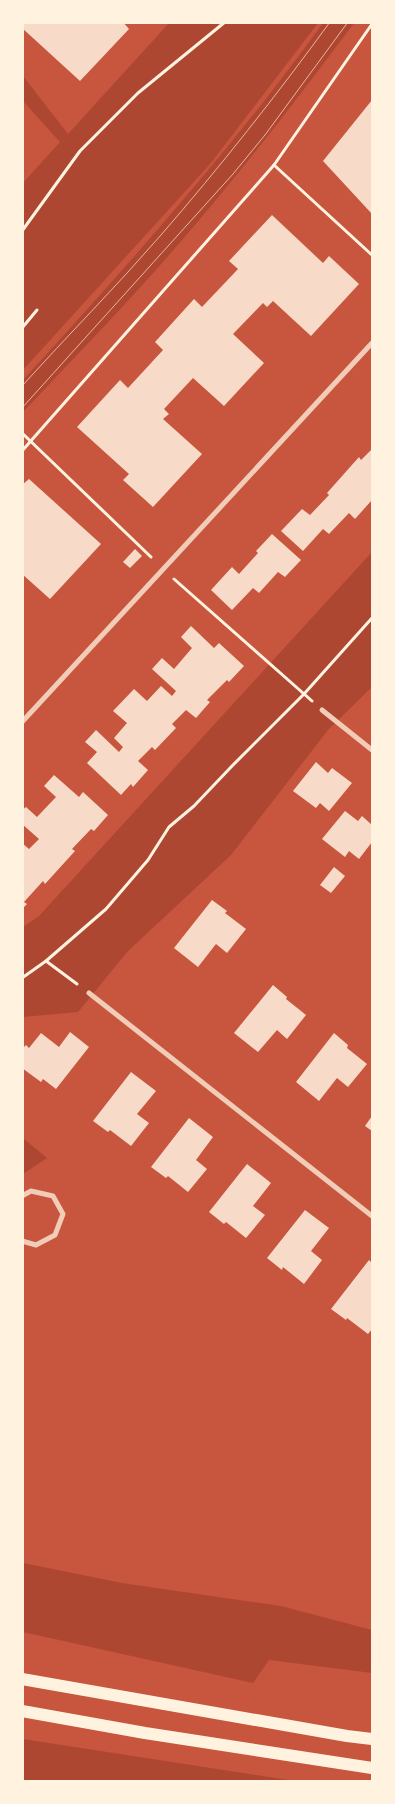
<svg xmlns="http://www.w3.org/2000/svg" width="395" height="1804" font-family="Manrope,sans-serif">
<rect width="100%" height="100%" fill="#c8553d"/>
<!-- green -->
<g fill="#ae4732">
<path d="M169,23H318L211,163L23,370L22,184L60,142L23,101V76L68,134Z"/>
<path d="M323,23H354C291,108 225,192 155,271C112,319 67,365 23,412V380C128,265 232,149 323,23Z"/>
<path d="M372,552V687L328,730L231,855L128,951L78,1012L23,1017V927L39,916Z"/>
<path d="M23,1138L47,1158L23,1174H22Z"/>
<path d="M23,1563L122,1583L281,1606L372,1630V1673L269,1660L253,1683L23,1632Z"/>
<path d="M23,1739L295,1781H23Z"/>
</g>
<!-- building -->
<g fill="#f7dbc8">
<path d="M22,22H123L129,29L80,81L22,28Z"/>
<path d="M372,100V214L323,161Z"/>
<path d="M272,215L323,263L329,256L359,284L311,336L273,301L267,307L263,303L233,334L264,363L224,406L193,378L164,409L169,414L163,419L202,454L153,507L123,480L129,474L77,427L120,380L128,388L163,350L155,342L194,299L202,307L238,269L229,261Z"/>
<path d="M371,450L372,452V500L355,519L349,513L329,534L323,529L303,551L281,531L302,509L310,515L329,495L327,493L359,457L361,460Z"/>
<path d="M29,479L101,544L50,599L22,574V485Z"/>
<path d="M272,534L301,560L285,577L278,572L259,593L253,588L232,610L211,590L232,567L239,574L258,553L256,551Z"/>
<path d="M135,549L142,556L130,568L123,562Z"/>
<path d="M191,626L214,648L219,643L244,666L229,682L227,680L207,700L210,702L196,718L186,710L172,724L176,728L155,750L152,747L138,761L148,770L133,787L131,784L121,795L87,763L97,752L85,742L96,730L119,752L123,747L114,738L127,723L113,711L134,689L147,701L161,686L172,696L176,691L152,669L162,658L174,669L192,648L181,637Z"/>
<path d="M316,762L328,773L332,768L352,783L329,811L320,803L316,808L293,791Z"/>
<path d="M54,775L79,797L83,792L108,815L94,831L91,829L72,849L75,851L45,884L43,881L24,902L27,904L22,909V843L29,849L39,839L22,824V810L26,807L37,817L56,797L44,786Z"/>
<path d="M345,811L358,821L362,816L372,825V842L359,859L349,851L345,857L322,839Z"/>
<path d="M334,867L345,876L331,893L320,885Z"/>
<path d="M212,900L227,911L225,913L246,929L227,953L216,944L198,967L174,948Z"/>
<path d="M273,985L287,997L286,999L306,1015L287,1039L277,1030L258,1052L234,1033Z"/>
<path d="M70,1032L89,1047L56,1089L43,1079L41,1082L22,1068V1049L26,1045L29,1048L41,1033L59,1047Z"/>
<path d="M334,1033L348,1045L347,1048L367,1064L348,1087L337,1078L319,1101L296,1082Z"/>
<path d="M131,1072L156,1091L137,1114L149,1123L131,1146L110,1130L108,1132L93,1121Z"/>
<path d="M372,1116V1131L365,1126Z"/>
<path d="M189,1118L213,1137L196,1160L207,1169L188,1192L168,1176L166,1178L151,1167Z"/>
<path d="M247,1164L271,1183L253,1206L265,1215L246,1238L226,1222L224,1224L209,1212Z"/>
<path d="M305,1210L329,1228L311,1251L322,1260L304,1284L283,1267L282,1270L267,1258Z"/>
<path d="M369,1260L372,1263V1329L368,1334L347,1318L346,1320L331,1309Z"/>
</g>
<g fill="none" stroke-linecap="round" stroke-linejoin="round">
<!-- path -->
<g stroke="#fff3e0" stroke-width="3">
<path d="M274,165L372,255"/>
<path d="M22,231L80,151L138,93L225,22"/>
<path d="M22,328L37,310"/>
<path d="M22,433L151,557"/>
<path d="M22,451L274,165L372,24"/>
<path d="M174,579L312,701"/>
<path d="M46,961L77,984"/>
<path d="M22,978L46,961L106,909L148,860L169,827L194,806L232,766L304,694L372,618"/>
</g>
<!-- minor -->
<g stroke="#f1ccb7" stroke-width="5">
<path d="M322,710L372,750"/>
<path d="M22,722L372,343"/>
<path d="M89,993L372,1216"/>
<path d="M22,1196L31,1191L53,1196L63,1214L55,1235L36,1245L22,1241"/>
</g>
<!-- primary -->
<g stroke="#fff3e0" stroke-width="12">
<path d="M22,1679L347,1736L372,1739"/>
<path d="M22,1711L145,1733L372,1768"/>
</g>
<!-- tram -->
<g stroke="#e9b49f" stroke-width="1">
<path d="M22,386C68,335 116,287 161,235C220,167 276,96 330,22"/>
<path d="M22,408L233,174L265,135L348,22"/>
</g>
</g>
<!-- border -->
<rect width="395" height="1804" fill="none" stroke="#fff3e0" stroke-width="48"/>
</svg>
